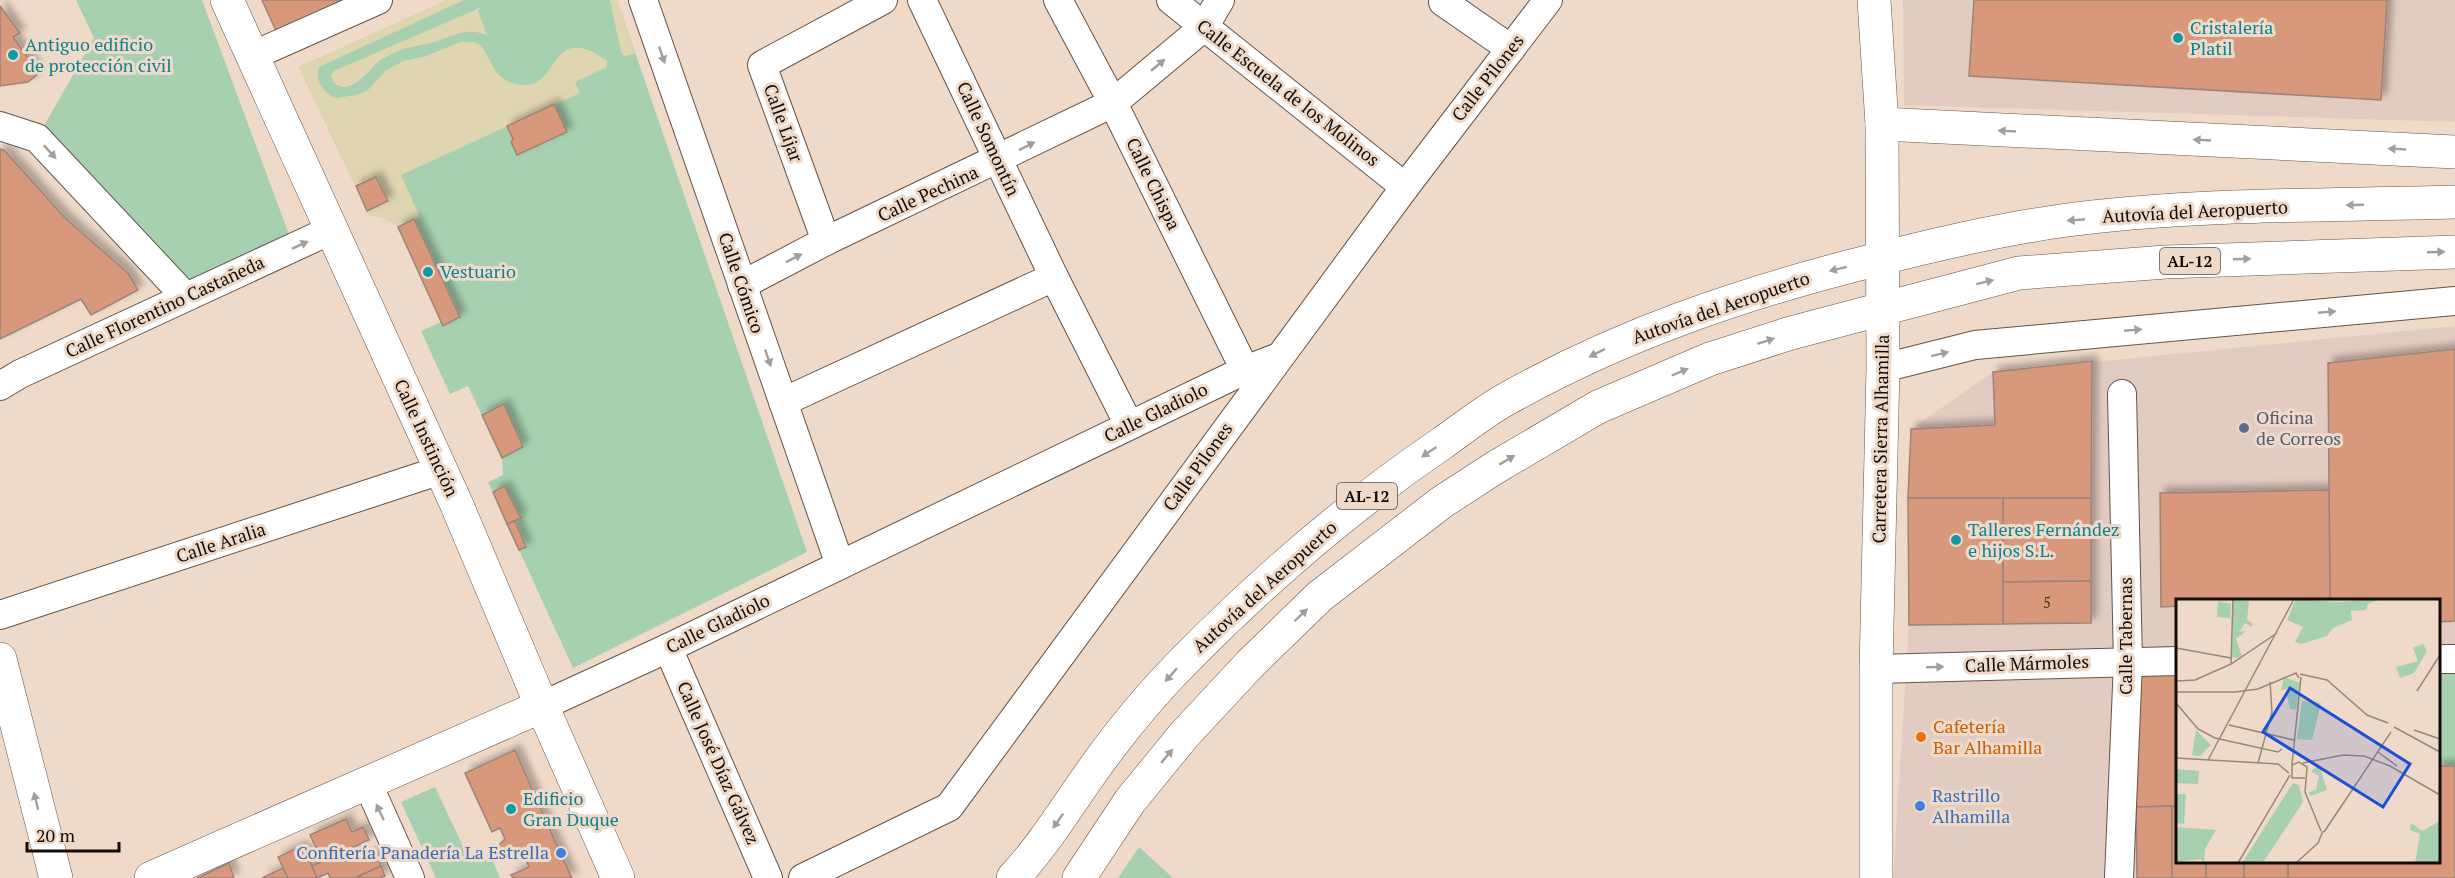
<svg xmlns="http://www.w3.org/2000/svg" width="2455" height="878" font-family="'PT Serif',serif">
<defs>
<filter id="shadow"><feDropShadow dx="5.5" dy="-5.5" stdDeviation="3" flood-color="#0004"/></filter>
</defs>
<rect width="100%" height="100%" fill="#efdac9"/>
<!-- industrial -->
<g fill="#e2cbc0" fill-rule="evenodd">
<path d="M1903,0H2455V122L1904,105Z"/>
<path d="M2455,326V878H1893L1909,625L1908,498L1911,429L1993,372ZM2178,600H2438V862H2178Z"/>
</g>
<!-- green -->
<g fill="#a6d0b0">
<path d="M76,0H202L294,248L185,296L37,138L94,38Z"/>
<path d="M448,0H617L807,552L573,668L488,482L503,475L502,458L468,386L450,394L421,331L441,322L398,227C390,219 380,217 369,215L299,67Z"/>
<path d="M2438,671H2455V766H2439Z"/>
<path d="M435,787L471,863L490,854L500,878H436L401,802Z"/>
<path d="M1139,847L1173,878H1118Z"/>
</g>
<!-- sand -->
<g fill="#dfd5b0">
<path d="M448,0H464L319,67C314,80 324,93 336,98L356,95L368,90L385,71L403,61L426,56L460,42H473L480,45C488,54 492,68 500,76C506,81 514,85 521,85C561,89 549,19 607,61V67L575,82L580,93L401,175L420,217L398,227C390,219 380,217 369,215L299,67Z"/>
<path d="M610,0H617L635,54L624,56L621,52Z"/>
<path d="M482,7L478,11L487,35C464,26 451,38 430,43C418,46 405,47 394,53C389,55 382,59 378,62C367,72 349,98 333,82L331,75L334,71Z"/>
</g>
<!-- building -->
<g fill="#d8987b" stroke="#9c847a" stroke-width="1.5" filter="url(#shadow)">
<path d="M262,0H340L342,3L277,33Z"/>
<path d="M1974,0H2387L2381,100L1969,76Z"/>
<path d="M0,6L20,33L13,37L39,73L28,82L0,86Z"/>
<path d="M554,104L567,132L517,155L511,142L513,139L507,126Z"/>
<path d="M0,149L4,150L65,218L128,273L138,290L91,315L81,299L0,339Z"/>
<path d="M376,177L388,201L367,211L356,186Z"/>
<path d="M414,219L460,317L443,326L398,227Z"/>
<path d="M2455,349V621L2438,622V600H2330L2328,363Z"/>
<path d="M2092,361L2091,498H1908L1911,429L1995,425L1993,372Z"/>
<path d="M504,404L523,447L502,458L482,415Z"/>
<path d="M504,486L521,518L507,524L493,492Z"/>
<path d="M2329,490L2330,600H2178V606L2161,607L2160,493Z"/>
<path d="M1908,498H2003V624L1909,625Z"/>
<path d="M2003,498H2091V581L2003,582Z"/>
<path d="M515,521L526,547L519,550L507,524Z"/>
<path d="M2091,581V623L2003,624V582Z"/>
<path d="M2178,672V806L2136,807V673Z"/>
<path d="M515,750L554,839L572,878H513L511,875L529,867L520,848L508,853L501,851L499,845L505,839L500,828L492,832L465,773Z"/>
<path d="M2438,766H2455V878H2288V862H2438Z"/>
<path d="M2172,806V878H2137L2136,807Z"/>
<path d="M2172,806H2178V862H2206V878H2172Z"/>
<path d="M346,819L352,832L363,827L369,840L312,866L306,854L317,850L310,835Z"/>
<path d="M302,846L312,866L317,878H288L286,874L278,857Z"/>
<path d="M351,848L357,861L375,853L381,866L355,878H330L328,873L317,878L312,866Z"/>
<rect x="2206" y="862" width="38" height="16"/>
<rect x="2244" y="862" width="44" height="16"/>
<path d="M229,863L234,878H197Z"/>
<path d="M381,866L385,876L380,878H355Z"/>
<path d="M283,868L288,878H262Z"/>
</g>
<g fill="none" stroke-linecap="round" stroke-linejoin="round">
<defs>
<g id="minor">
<path d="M643,0L840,565"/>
<path d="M922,0L1054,277L1129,425"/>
<path d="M1058,0L1113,103L1245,370"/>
<path d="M1171,0L1405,187"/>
<path d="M1444,0L1443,2L1511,49"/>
<path d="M252,56L378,0"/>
<path d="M0,126L37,138L185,296"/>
<path d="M826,241L762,65L883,0"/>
<path d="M742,285L826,241L1113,103L1204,27L1220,0"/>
<path d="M1883,368L1975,345L2455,301"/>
<path d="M0,386L20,374L331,230"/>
<path d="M783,402L1054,277"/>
<path d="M0,615L441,470"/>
<path d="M668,648L768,878"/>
<path d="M2438,659H2455"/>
<path d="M1876,669L2178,661"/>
<path d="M542,706L668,648L1245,370L1279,357"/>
<path d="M368,784L410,878"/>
<path d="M803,878L949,807L1405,187L1548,0"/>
<path d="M2119,878L2128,662L2122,394"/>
</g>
<g id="tertiary">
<path d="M227,0L456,503L535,690L618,878"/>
<path d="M0,659L56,878"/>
<path d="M151,878L542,706"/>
</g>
<path id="secondary" d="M1874,0L1882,124L1883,368L1876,669V878"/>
<g id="trunk">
<path d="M1882,124L2455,152"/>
<path d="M1013,878C1044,845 1067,806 1093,770C1120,732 1151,694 1185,660C1264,580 1348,507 1441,444C1461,430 1482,413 1503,401C1619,335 1743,293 1871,261C1933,245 1997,230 2060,221C2188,203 2326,206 2455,202"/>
<path d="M1079,878L1130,801L1184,735L1250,664L1320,596L1442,502L1496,467L1598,407L1710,359L1791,333L2019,273L2166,262L2455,252"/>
</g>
</defs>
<!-- minor casing -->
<use href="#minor" stroke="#665446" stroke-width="30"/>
<!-- tertiary casing -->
<use href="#tertiary" stroke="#665446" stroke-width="34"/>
<!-- secondary casing -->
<use href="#secondary" stroke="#665446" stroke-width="34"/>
<!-- trunk casing -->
<use href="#trunk" stroke="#665446" stroke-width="34"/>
<!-- minor -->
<use href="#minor" stroke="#fff" stroke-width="28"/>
<!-- tertiary -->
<use href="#tertiary" stroke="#fff" stroke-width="33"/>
<!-- secondary -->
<use href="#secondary" stroke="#fff" stroke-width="33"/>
<!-- trunk -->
<use href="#trunk" stroke="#fff" stroke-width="33"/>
</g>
<!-- one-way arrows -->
<defs><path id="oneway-solid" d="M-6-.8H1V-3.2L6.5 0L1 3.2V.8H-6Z" transform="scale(1.5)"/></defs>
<g fill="#a19e9b">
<use href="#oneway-solid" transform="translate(662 55) rotate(71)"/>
<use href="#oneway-solid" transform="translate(1158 65) rotate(-40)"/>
<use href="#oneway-solid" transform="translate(2007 131) rotate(-177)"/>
<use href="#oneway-solid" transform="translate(2202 140) rotate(-177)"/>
<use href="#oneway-solid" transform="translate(1027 146) rotate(-27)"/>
<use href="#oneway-solid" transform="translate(2397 149) rotate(-177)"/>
<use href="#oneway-solid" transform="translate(50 152) rotate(47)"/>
<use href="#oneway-solid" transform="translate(2355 205) rotate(178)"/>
<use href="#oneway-solid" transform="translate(2076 220) rotate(175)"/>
<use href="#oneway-solid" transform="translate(300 245) rotate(-25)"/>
<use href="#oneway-solid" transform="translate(2436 252) rotate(-2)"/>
<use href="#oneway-solid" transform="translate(794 258) rotate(-27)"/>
<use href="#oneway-solid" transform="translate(2242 259) rotate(-2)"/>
<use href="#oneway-solid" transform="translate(1838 269) rotate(166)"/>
<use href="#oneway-solid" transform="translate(1985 282) rotate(-14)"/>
<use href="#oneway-solid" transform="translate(2327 312) rotate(-5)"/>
<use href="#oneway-solid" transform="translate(2133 330) rotate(-5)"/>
<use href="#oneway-solid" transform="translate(1766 341) rotate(-18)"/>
<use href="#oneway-solid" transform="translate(1597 353) rotate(153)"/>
<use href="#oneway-solid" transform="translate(1940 354) rotate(-14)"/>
<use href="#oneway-solid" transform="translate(768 358) rotate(71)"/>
<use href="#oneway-solid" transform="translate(1680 372) rotate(-23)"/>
<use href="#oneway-solid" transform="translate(1429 452) rotate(146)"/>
<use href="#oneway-solid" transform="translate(1507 460) rotate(-31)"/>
<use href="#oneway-solid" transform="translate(1301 615) rotate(-44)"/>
<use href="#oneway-solid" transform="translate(1935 667) rotate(-2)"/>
<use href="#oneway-solid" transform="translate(1171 675) rotate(132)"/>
<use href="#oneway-solid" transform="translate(1167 756) rotate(-50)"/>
<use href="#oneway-solid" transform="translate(36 801) rotate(-104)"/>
<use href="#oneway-solid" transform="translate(380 812) rotate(-115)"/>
<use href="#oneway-solid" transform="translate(1058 821) rotate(125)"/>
</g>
<!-- markers -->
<g fill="#0f9aa8" stroke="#efdac9" stroke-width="2">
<circle cx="2178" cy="38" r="6"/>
<circle cx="13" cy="55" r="6"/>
<circle cx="428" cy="272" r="6"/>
<circle cx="1956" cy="540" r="6"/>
<circle cx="511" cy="809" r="6"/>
</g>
<circle fill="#5c6f8a" stroke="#efdac9" stroke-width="2" cx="2244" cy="428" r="6"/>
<circle fill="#e8710a" stroke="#efdac9" stroke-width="2" cx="1921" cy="737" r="6"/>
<g fill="#3f7fe0" stroke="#efdac9" stroke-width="2">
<circle cx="1920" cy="806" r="6"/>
<circle cx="561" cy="853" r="6"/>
</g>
<g text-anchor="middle" stroke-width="6" stroke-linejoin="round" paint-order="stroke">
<!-- number labels -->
<g font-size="15" fill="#442f23">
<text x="2047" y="608">5</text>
</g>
<!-- shield labels -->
<g fill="#efdac9" stroke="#554a40" stroke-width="1.5">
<rect x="2160" y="248" width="60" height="26" rx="4.5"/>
<rect x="1337" y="483" width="60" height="26" rx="4.5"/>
</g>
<g font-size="16" font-weight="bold" fill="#130c06">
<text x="2190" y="267">AL-12</text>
<text x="1367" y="502">AL-12</text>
</g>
<!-- culture labels -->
<g font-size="18" fill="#0d838f" stroke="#efdac9" text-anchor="start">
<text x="2190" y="34">Cristalería<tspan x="2190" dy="21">Platil</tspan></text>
<text x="25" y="51">Antiguo edificio<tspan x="25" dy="21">de protección civil</tspan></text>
<text x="440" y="278">Vestuario</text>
<text x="1968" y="536">Talleres Fernández<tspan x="1968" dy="21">e hijos S.L.</tspan></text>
<text x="523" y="805">Edificio<tspan x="523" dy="21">Gran Duque</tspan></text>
</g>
<!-- street labels -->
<g font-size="18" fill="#130c06" stroke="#efdac9">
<text transform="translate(1488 78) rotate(-52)" y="6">Calle Pilones</text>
<text transform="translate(1288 93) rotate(38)" y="6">Calle Escuela de los Molinos</text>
<text transform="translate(783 123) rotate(70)" y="6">Calle Líjar</text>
<text transform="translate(988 139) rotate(65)" y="6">Calle Somontín</text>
<text transform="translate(1153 184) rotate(64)" y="6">Calle Chispa</text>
<text transform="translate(928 194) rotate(-25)" y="6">Calle Pechina</text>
<text transform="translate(2195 212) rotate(-3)" y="6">Autovía del Aeropuerto</text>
<text transform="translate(741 283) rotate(71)" y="6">Calle Cómico</text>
<text transform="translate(165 307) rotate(-25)" y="6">Calle Florentino Castañeda</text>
<text transform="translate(1721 308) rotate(-19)" y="6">Autovía del Aeropuerto</text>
<text transform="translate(1156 413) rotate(-26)" y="6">Calle Gladiolo</text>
<text transform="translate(426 438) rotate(65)" y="6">Calle Instinción</text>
<text transform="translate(1881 439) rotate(-89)" y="6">Carretera Sierra Alhamilla</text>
<text transform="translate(1198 467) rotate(-54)" y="6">Calle Pilones</text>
<text transform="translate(221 543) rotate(-18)" y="6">Calle Aralia</text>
<text transform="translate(1265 587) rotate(-42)" y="6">Autovía del Aeropuerto</text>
<text transform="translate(718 624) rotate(-26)" y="6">Calle Gladiolo</text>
<text transform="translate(2126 636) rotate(-90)" y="6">Calle Tabernas</text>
<text transform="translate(2027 664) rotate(-2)" y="6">Calle Mármoles</text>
<text transform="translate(718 763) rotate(66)" y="6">Calle José Díaz Gálvez</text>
</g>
<!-- service labels -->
<g font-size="18" fill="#4e5e75" stroke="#efdac9" text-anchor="start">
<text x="2256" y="424">Oficina<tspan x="2256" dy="21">de Correos</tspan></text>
</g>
<!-- food labels -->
<g font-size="18" fill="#c56008" stroke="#efdac9" text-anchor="start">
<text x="1933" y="733">Cafetería<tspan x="1933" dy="21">Bar Alhamilla</tspan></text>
</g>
<!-- shop labels -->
<g font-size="18" fill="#366cbe" stroke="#efdac9" text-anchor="start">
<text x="1932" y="802">Rastrillo<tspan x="1932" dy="21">Alhamilla</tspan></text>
<text x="549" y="859" text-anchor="end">Confitería Panadería La Estrella</text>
</g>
</g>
<!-- overview -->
<g transform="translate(2176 599)">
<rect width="264" height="264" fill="#efdac9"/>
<path d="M120,0L160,3L205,0L192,5L190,11L175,12L176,21L157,29L151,37L125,45L119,43L127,28L111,21ZM57,1L73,2L71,21L77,25L75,28L69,24L63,33L70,32L60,40L66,57L62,59L56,58ZM42,2L55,5L54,19L41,18ZM247,45L251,52L238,74L224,79L220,68L242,62L237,49ZM108,78L124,84L120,111L114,110L111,97L117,89L105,91ZM126,102L145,104L136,141L121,140ZM20,131L35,146L24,157L16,156ZM143,166L151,191L134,197L133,193L140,191L143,177L135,172ZM0,170L23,172L22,185L0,184ZM117,184L123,186L127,203L88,262L66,264ZM0,195H10L8,225L0,224ZM264,222V264H239L244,235L234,231L235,224L246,232ZM0,228L40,231L29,250L28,263L25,260L0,263Z" fill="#a6d0b0"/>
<path fill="none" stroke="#97887b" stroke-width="1.5" d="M0,49L55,59M55,65L57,0M124,75L151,81L191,116L212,124M0,82L19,81L55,65L101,34M241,92L264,56M0,93H59L82,90L120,74L123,79M0,104L22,130L39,139L102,153L106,150M53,126L118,141M218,128L264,153M238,131L264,140M202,153L221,167M0,159L102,165L113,174M32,161L118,0M82,164L96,113L94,83M127,164L167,156L188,157L214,167L264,196M116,165L125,78M129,193L145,232M129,194L131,168L123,163L116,166V179H129M148,233L215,133M62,264L114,176M120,264L142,244L147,232L145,237"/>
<path fill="#1d4ed8" fill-opacity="0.15" stroke="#1d4ed8" stroke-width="3" d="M114,89L234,165L207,208L87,133Z"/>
<rect width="264" height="264" fill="none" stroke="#130c06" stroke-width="3"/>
</g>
<!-- scale -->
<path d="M27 842v9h92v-9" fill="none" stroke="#130c06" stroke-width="3"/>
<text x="36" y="842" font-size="18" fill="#130c06" stroke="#efdac9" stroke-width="4.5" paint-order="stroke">20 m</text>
</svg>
